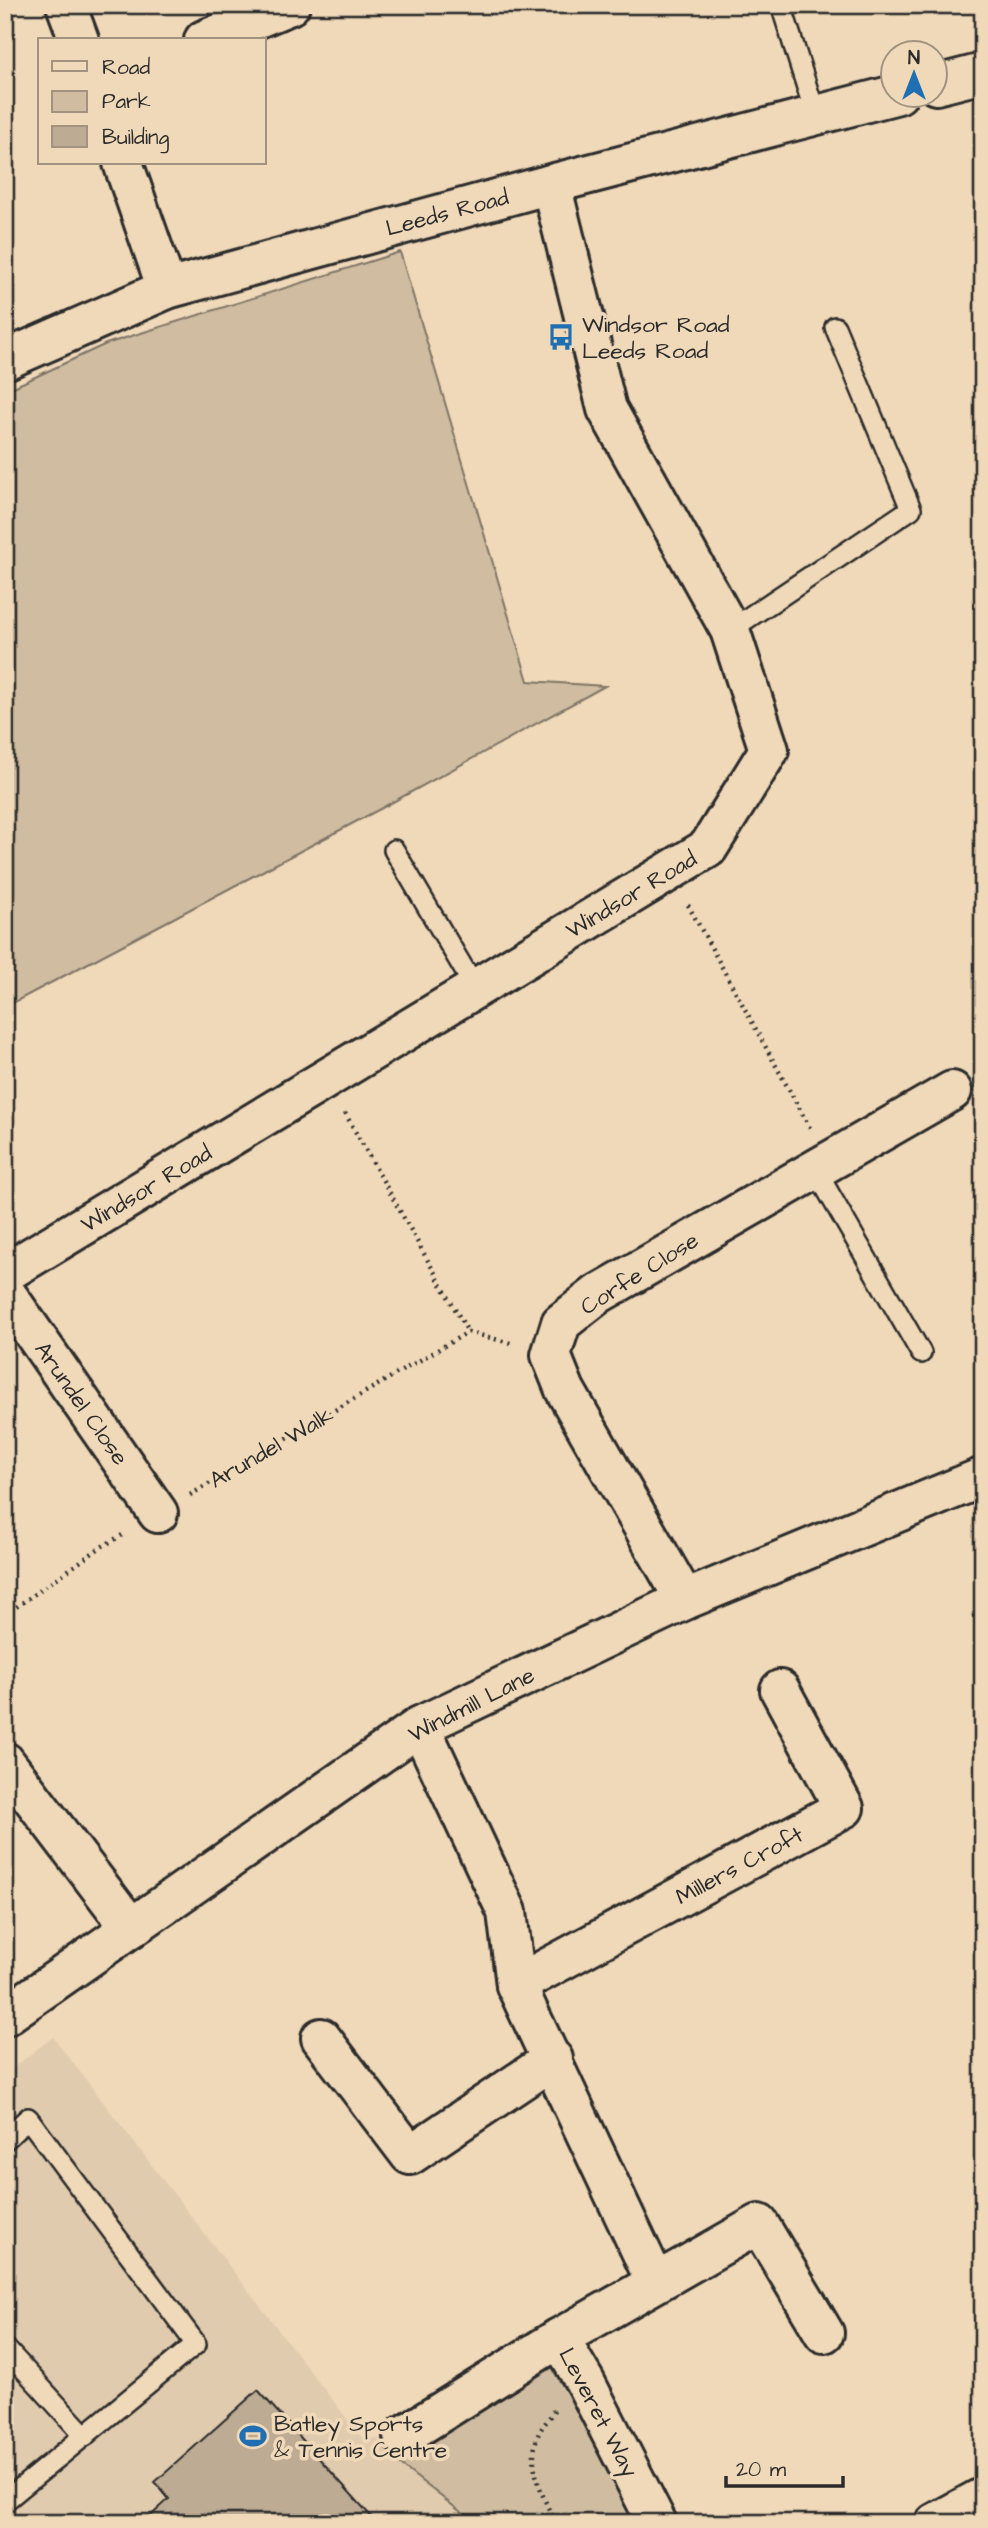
<svg xmlns="http://www.w3.org/2000/svg" width="988" height="2528" font-family="'Architects Daughter',sans-serif">
<rect width="100%" height="100%" fill="#f0d9b9"/>
<filter id="ink" filterUnits="userSpaceOnUse"><feTurbulence type="fractalNoise" baseFrequency=".0143" numOctaves="2"/><feDisplacementMap in="SourceGraphic" scale="14" xChannelSelector="R" yChannelSelector="G"/><feConvolveMatrix kernelMatrix="1 2 1 2 8 2 1 2 1" color-interpolation-filters="sRGB"/></filter>
<g filter="url(#ink)">
<!-- built -->
<path fill="#e1cbae" d="M53,2037L361,2437L378,2439L392,2458L475,2523H5V2074Z"/>
<!-- green -->
<g fill="#d0bda1" stroke="#7e7466" stroke-width="2">
<path d="M400,252L528,681L605,686L380,809L5,1007V391L106,344Z"/>
<path d="M552,2356L643,2523H475L392,2458Z"/>
</g>
<!-- building -->
<path fill="#bdab94" stroke="#2b2b2b" stroke-width="2" d="M258,2390L377,2523H143L169,2499L155,2482Z"/>
<g fill="none" stroke-linecap="round" stroke-linejoin="round">
<defs>
<g id="lane">
<path d="M781,5L816,116"/>
<path d="M730,630L911,509L835,327"/>
<path d="M394,850L475,988"/>
<path d="M815,1169L921,1353"/>
<path d="M5,2140L28,2118L196,2344L5,2501"/>
<path d="M5,2348L85,2436"/>
</g>
<g id="street">
<path d="M66,5L79,40"/>
<path d="M204,40L290,5"/>
<path d="M123,163L167,289"/>
<path d="M5,1273L708,848L769,750L730,630L607,409L551,184"/>
<path d="M5,1292L158,1513"/>
<path d="M685,1600L565,1390L551,1355L561,1323L598,1294L952,1091"/>
<path d="M420,1726L507,1912L516,1985L655,2281"/>
<path d="M5,1762L131,1928"/>
<path d="M516,1985L844,1808L780,1690"/>
<path d="M5,2016L420,1726L685,1600L983,1477"/>
<path d="M321,2038L410,2155L553,2059"/>
<path d="M559,2338L585,2382L657,2523"/>
<path d="M403,2436L559,2338L759,2224L824,2333"/>
<path d="M935,2523L983,2497"/>
</g>
<g id="primary">
<path d="M936,85L983,73"/>
<path d="M5,360L167,289L551,184L898,94"/>
</g>
</defs>
<!-- lane casing -->
<use href="#lane" stroke="#2b2b2b" stroke-width="24"/>
<!-- street casing -->
<use href="#street" stroke="#2b2b2b" stroke-width="44"/>
<!-- primary casing -->
<use href="#primary" stroke="#2b2b2b" stroke-width="44"/>
<!-- path -->
<g stroke="#2b2b2b" stroke-width="4.5" stroke-dasharray="2 5" stroke-linecap="butt">
<path d="M688,905L810,1128"/>
<path d="M345,1113L468,1332"/>
<path d="M190,1495L468,1332L514,1344"/>
<path d="M5,1615L101,1547L126,1533"/>
<path d="M554,2410C550,2418 543,2425 539,2433C525,2465 543,2495 555,2523"/>
</g>
<!-- lane -->
<use href="#lane" stroke="#f0d9b9" stroke-width="19"/>
<!-- street -->
<use href="#street" stroke="#f0d9b9" stroke-width="38"/>
<!-- primary -->
<use href="#primary" stroke="#f0d9b9" stroke-width="38"/>
</g>
</g>
<!-- icons -->
<defs>
<symbol id="bus-bare" viewBox="-9 -9 18 18"><path d="M-5-6H5V4H4V6H2V4H-2V6H-4V4H-5ZM-3.5-4V0h7V-4ZM-3.5 1.2v1.5H-2V1.2ZM2 1.2v1.5H3.5V1.2Z" fill="#1f6fb2" stroke="#f0d9b9" stroke-width="2.5" paint-order="stroke"/></symbol>
<symbol id="stadium-bare" viewBox="-9 -9 18 18"><path d="M0-5a6.5 5 0 1 0 0 10a6.5 5 0 1 0 0-10ZM-3.5-1.8h7v3.6h-7Z" fill="#1f6fb2" stroke="#f0d9b9" stroke-width="2.5" paint-order="stroke"/></symbol>
</defs>
<g fill-rule="evenodd">
<use href="#bus-bare" x="542" y="318" width="38" height="38"/>
<use href="#stadium-bare" x="234" y="2417" width="38" height="38"/>
</g>
<g text-anchor="middle" stroke-width="7" stroke-linejoin="round" paint-order="stroke">
<!-- street labels -->
<g font-size="23" fill="#2b2b2b" stroke="#f0d9b9">
<text transform="translate(447 212) rotate(-15)" y="8">Leeds Road</text>
<text transform="translate(631 894) rotate(-31)" y="8">Windsor Road</text>
<text transform="translate(146 1188) rotate(-31)" y="8">Windsor Road</text>
<text transform="translate(639 1273) rotate(-32)" y="8">Corfe Close</text>
<text transform="translate(82 1403) rotate(55)" y="8">Arundel Close</text>
<text transform="translate(271 1447) rotate(-30)" y="8">Arundel Walk</text>
<text transform="translate(471 1704) rotate(-27)" y="8">Windmill Lane</text>
<text transform="translate(739 1865) rotate(-28)" y="8">Millers Croft</text>
<text transform="translate(599 2412) rotate(62)" y="8">Leveret Way</text>
</g>
<!-- poi labels -->
<g font-size="23" fill="#2b2b2b" stroke="#f0d9b9" text-anchor="start">
<text x="582" y="332">Windsor Road<tspan x="582" dy="26">Leeds Road</tspan></text>
<text x="274" y="2431">Batley Sports<tspan x="274" dy="26">&amp; Tennis Centre</tspan></text>
</g>
</g>
<!-- margin -->
<rect width="988" height="2528" fill="none" stroke="#f0d9b9" stroke-width="28"/>
<rect x="14" y="14" width="960" height="2500" fill="none" stroke="#2b2b2b" stroke-width="2.5" filter="url(#ink)"/>
<!-- legend -->
<rect x="38" y="38" width="228" height="126" fill="#f0d9b9" stroke="#a19380" stroke-width="2"/>
<rect x="52" y="61" width="35" height="10" fill="#f0d9b9" stroke="#a19380" stroke-width="2"/>
<text x="102" y="74" font-size="21" fill="#2b2b2b">Road</text>
<rect x="52" y="91" width="35" height="21" fill="#d0bda1" stroke="#a19380" stroke-width="2"/>
<text x="102" y="108" font-size="21" fill="#2b2b2b">Park</text>
<rect x="52" y="126" width="35" height="21" fill="#bdab94" stroke="#a19380" stroke-width="2"/>
<text x="102" y="144" font-size="21" fill="#2b2b2b">Building</text>
<!-- north arrow -->
<g transform="translate(914 74)"><circle r="33" fill="#f0d9b9" stroke="#a19380" stroke-width="2"/>
<path d="M0-5L12 26L0 18L-12 26Z" fill="#1f6fb2"/>
<text y="-10" font-size="19" font-weight="bold" text-anchor="middle" fill="#2b2b2b">N</text>
</g>
<!-- scale -->
<path d="M726 2476v10h117v-10" fill="none" stroke="#2b2b2b" stroke-width="3.5"/>
<text x="736" y="2476" font-size="21" fill="#2b2b2b" stroke="#f0d9b9" stroke-width="5" paint-order="stroke">20 m</text>
</svg>
